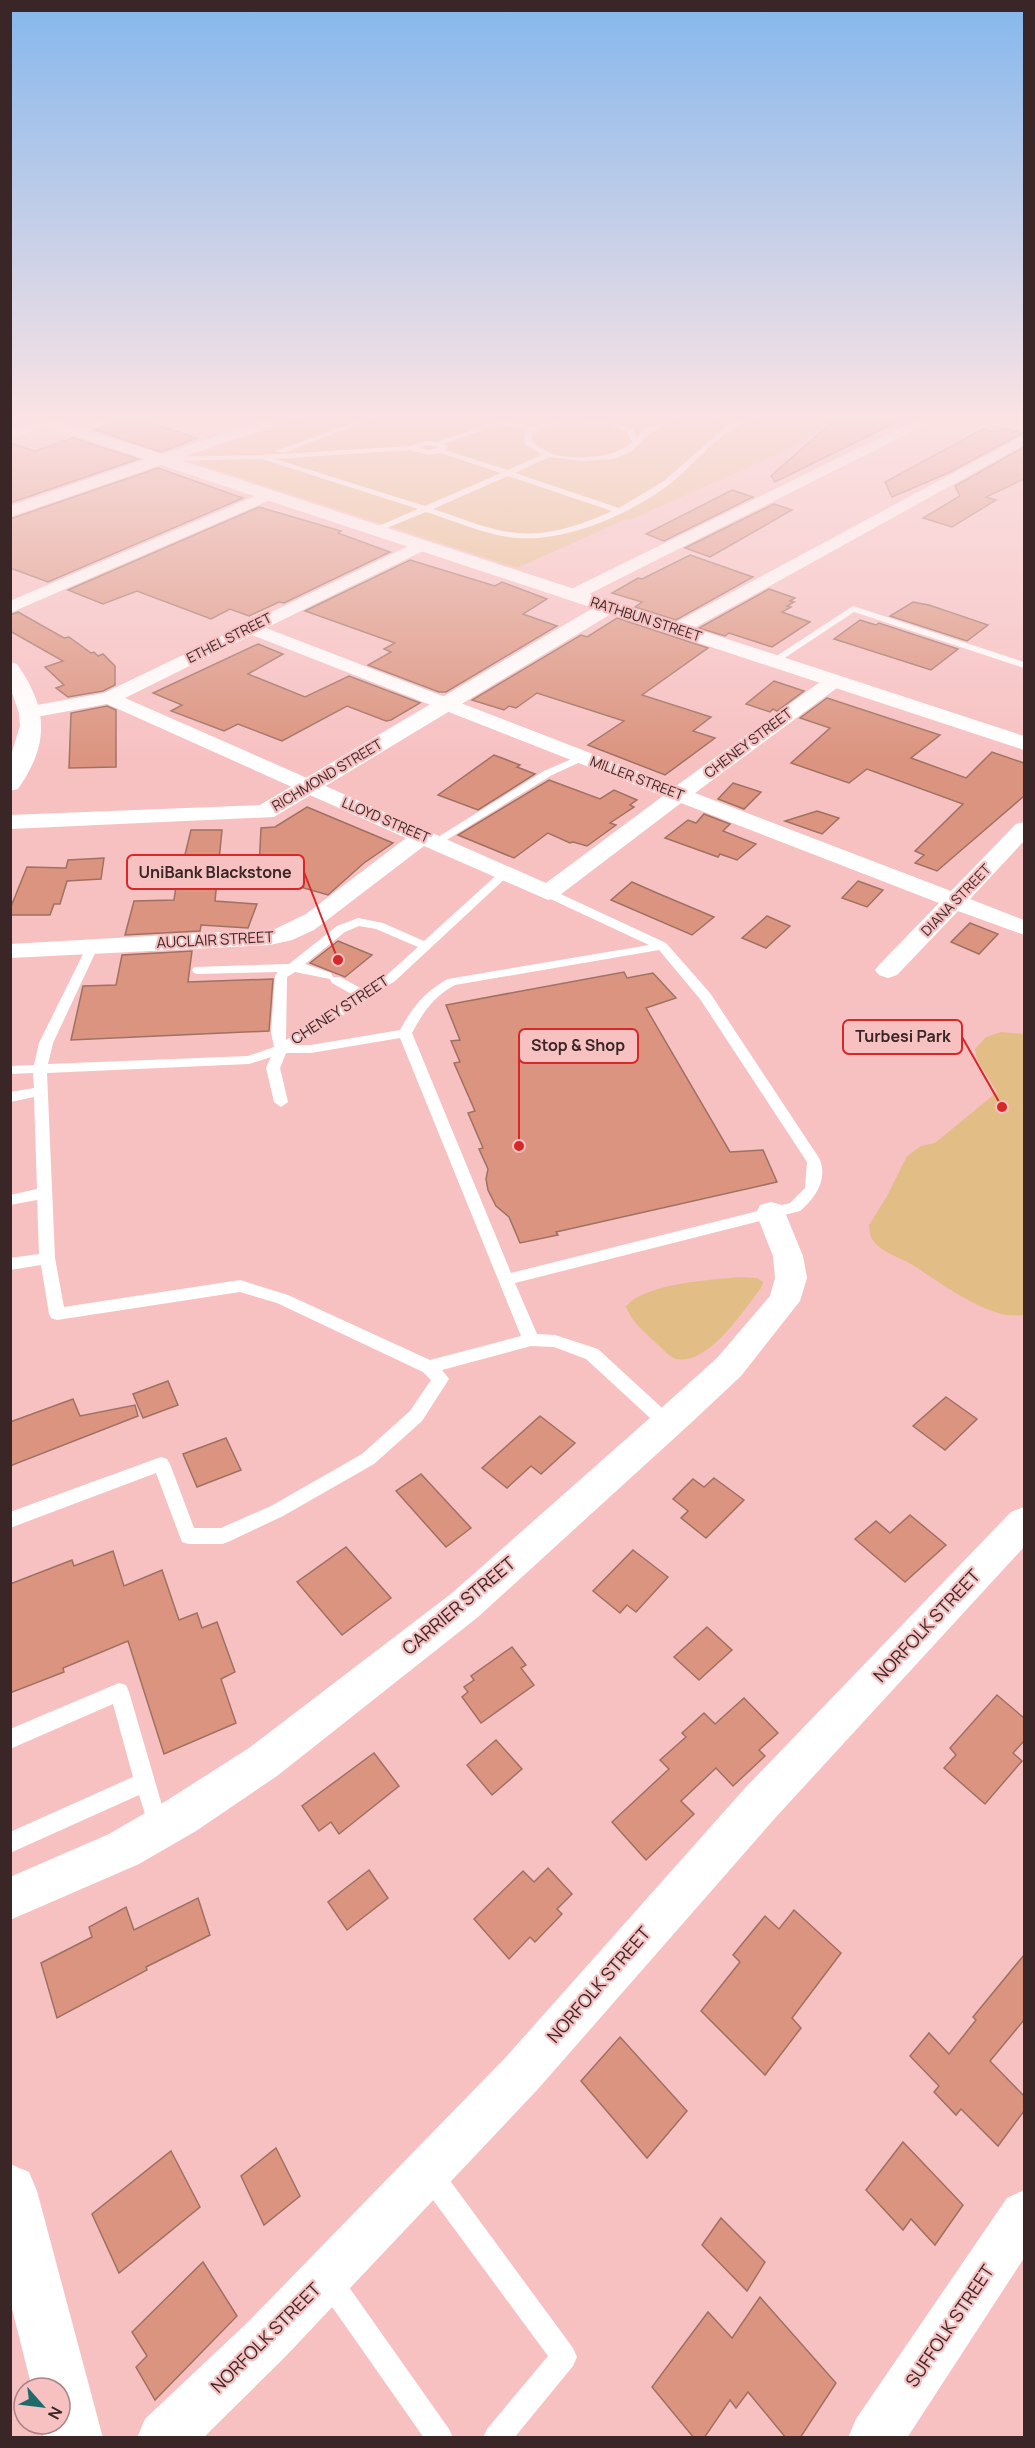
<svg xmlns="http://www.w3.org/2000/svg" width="1035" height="2448" font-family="Manrope,sans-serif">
<rect width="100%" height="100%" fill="#f7c1c2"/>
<!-- green -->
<g fill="#e3bd86">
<path d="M308,416H839L793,447L630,520L626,519L517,568L199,464L200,455Z"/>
<path d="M1001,1032L1024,1034V1315C989,1321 940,1282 911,1264C899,1257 880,1252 872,1239C870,1236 869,1229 869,1225L886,1198L907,1156L921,1146L935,1143L997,1092L977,1060L975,1049L986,1037Z"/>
<path d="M740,1277L757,1278L763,1282L761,1288C744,1310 708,1366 676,1359C669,1357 661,1347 655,1342C645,1333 630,1320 626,1306C647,1283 709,1280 740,1277Z"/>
</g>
<!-- building -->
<g fill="#db947f" stroke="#9f7163" stroke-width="1.5">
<path d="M839,416H909L775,482L771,476Z"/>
<path d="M132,417L197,438L161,452L95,430Z"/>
<path d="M1004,428L1023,433L948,473L892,497L885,482L983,429L995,432Z"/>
<path d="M73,438L138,459L10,503V443L35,451Z"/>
<path d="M1024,447V479L986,497L996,500L952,527L923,518L960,496L955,486Z"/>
<path d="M158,468L243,498L48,582L10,568V519Z"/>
<path d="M732,490L753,497L664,541L646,534Z"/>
<path d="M774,504L792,510L710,557L685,548Z"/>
<path d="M259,507L341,531L338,533L390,552L284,603L279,602L249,616L230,609L211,619L137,591L103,604L68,590Z"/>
<path d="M690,555L753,577L676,620L635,607L642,602L612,593L638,578L642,579Z"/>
<path d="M410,560L495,586L502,582L547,599L523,614L557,626L446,692H439L368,665L391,652L384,649L395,643L305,611Z"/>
<path d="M769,589L795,598L790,601L794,602L787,606L791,607L782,612L810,622L772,647L729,633L725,636L699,628Z"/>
<path d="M913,602L929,605L988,625L967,641L890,616Z"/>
<path d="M18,612L64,638L69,637L91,653L94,652L98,656L103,654L115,666V685L103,691L68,697L56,688L64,685L45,667L63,661L10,631V615Z"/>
<path d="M617,618L708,648L642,695L711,717L693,731L715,738L665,775L588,745L624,721L537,693L516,708L509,706L504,710L472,700L581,635L587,637Z"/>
<path d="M860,620L876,625L879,623L958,649L931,670L834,639Z"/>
<path d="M258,644L283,654L248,674L305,697L349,676L420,703L391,720L386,721L347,706L282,741L238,724L224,731L171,711L182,705L153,693Z"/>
<path d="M774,681L804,691L777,711L773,709L770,712L746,704Z"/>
<path d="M827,698L940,735L911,758L966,778L992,752L1024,763V796L937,871L915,863L924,855L915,851L963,804L867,769L849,783L791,763L830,728L800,718Z"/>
<path d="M107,706L116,710V767L69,768L71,713Z"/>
<path d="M494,755L520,765L517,767L535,774L478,810L438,795Z"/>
<path d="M549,780L600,799L614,790L637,800L630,805L634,807L610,823L616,825L587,846L573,842L570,843L548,833L514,858L458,835Z"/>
<path d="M733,783L761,792L744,809L718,799Z"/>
<path d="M307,807L393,843L364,863L328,895L297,886L258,888L261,828L275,827Z"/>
<path d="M817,811L839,818L822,834L785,821Z"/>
<path d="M704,814L730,824L723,831L756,844L737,860L720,854L718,857L665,838L688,820L696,823Z"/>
<path d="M191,830H222L215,901L257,904L248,928L201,925L200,931L125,935L134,901L174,900L177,879H179Z"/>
<path d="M104,858L101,879L67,881L60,904H54L50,915H10V909L27,867L66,868L68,860Z"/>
<path d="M858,881L883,890L867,907L842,898Z"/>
<path d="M632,882L657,893L714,917L692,935L611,900Z"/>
<path d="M767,916L790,926L766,948L742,938Z"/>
<path d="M970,923L998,934L979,954L951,942Z"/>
<path d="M338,941L372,955L345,977L310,963Z"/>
<path d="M192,951L188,982L273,979L269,1031L71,1040L83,986L116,985L122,955Z"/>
<path d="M624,972L627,978L653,973L676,998L646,1008L730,1152L763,1150L777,1182L556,1232L558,1235L520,1243L509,1217L496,1206L488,1190L486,1179L488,1169L479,1149L483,1148L468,1113L475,1111L454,1063L460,1062L451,1041L460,1040L446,1005Z"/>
<path d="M168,1381L178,1405L143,1418L133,1394Z"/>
<path d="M946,1397L977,1419L945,1450L913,1426Z"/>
<path d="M73,1399L80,1416L135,1405L138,1416L10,1466V1422Z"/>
<path d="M540,1416L575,1443L541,1474L531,1466L507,1488L482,1468Z"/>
<path d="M226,1438L241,1470L197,1487L183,1454Z"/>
<path d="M421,1474L471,1528L446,1547L396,1491Z"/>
<path d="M714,1478L744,1500L706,1538L681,1518L688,1511L673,1499L693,1479L704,1487Z"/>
<path d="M910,1515L946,1545L905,1582L855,1539L876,1521L890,1533Z"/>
<path d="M346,1547L391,1598L342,1635L297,1582Z"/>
<path d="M633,1550L668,1577L636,1612L627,1605L620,1613L593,1591Z"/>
<path d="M113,1551L124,1586L162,1570L179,1620L197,1613L202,1628L217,1622L235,1672L221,1679L236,1723L164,1754L128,1641L63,1668L64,1672L10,1693V1584L72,1560L74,1566Z"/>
<path d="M707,1627L732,1650L699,1680L674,1657Z"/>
<path d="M512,1647L526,1665L521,1668L534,1685L481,1723L462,1697L468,1692L464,1687L474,1680L471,1676Z"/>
<path d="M997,1695L1024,1718V1741L1013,1753L1022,1761L985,1804L944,1768L956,1755L950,1748Z"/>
<path d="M744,1698L778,1733L759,1750L765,1756L733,1786L716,1768L681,1801L694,1814L646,1860L612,1822L669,1769L660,1760L686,1737L682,1733L704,1713L715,1724Z"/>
<path d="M496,1740L522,1769L492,1795L467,1765Z"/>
<path d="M374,1753L399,1786L339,1834L331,1822L319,1831L302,1806Z"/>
<path d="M548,1868L572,1894L557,1909L562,1914L535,1942L530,1937L509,1959L474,1919L523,1871L534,1882Z"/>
<path d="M369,1870L388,1898L347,1930L328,1902Z"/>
<path d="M198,1898L210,1935L146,1967L147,1970L57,2018L41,1963L92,1937L89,1927L126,1907L134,1930Z"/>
<path d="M794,1910L841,1953L792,2018L801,2028L765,2075L701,2011L740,1962L733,1955L765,1916L779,1929Z"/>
<path d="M1024,1955V2020L990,2061L1024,2096V2111L998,2146L961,2109L956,2115L934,2092L939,2086L910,2056L929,2033L949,2054L976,2020L973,2017Z"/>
<path d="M620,2037L687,2111L647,2158L581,2081Z"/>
<path d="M903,2142L963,2205L935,2245L911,2219L903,2230L866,2190Z"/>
<path d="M276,2148L300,2196L264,2225L241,2176Z"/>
<path d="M171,2151L200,2207L119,2273L92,2214Z"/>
<path d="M721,2218L765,2262L747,2291L702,2245Z"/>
<path d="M203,2262L237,2316L155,2400L136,2367L147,2356L132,2332Z"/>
<path d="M760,2297L836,2383L800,2438H786L748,2392L736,2408L730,2400L704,2438H694L652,2387L708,2312L732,2338Z"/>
</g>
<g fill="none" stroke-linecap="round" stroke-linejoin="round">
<!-- lane -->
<g fill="#fff" fill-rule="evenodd">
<path d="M112,416H122L81,434L74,432Z"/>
<path d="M370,416H380L283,453L276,451Z"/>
<path d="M670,416H679L648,435L632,451L614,459L582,461L549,457L515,473L619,508L664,481L729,424L707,416C716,416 728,422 737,421C745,420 752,416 761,416C750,423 736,425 725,434C705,449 690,468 671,483C633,513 567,542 518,538C487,536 455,521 426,512L377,532L373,530L374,528L418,509L262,459L162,461L158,459L162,457L263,455L411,446L426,441L437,442L499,420L533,427L561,419H586L611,421L633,429L637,437L642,431ZM561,423L610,425L627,432L632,442C615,459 571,461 549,453C544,450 538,446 533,443L532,435L536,431ZM500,424L528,430L524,435L525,444L542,455L508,470L445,450L448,447L444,444ZM427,445L439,447L429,450L419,448ZM411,450L429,455L440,453L501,473L425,506L275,459ZM508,476L612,511C584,524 550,536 518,533C489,531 460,517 433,509Z"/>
<path d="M853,606L1024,662V668L854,612L777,663L769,661Z"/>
<path d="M583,754L588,757L587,759L552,775L440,844L436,845L430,842L544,771Z"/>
<path d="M505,870L509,871V875L395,981L297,1045H311L400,1030C412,1008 425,991 448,979L649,945L544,896V890H552L666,943L710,993L819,1158C829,1179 815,1198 800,1211L515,1283L537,1334L555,1335L598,1349L673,1418L675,1423L673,1428L667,1430L661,1428L586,1359L554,1347L531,1346L442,1370L449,1379L422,1421L374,1464L283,1516L228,1542L222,1544H188L182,1542L156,1473L10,1528V1512L161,1457L167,1459L170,1464L194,1528H221L271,1506L362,1454L410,1411L431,1380L423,1372L277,1303L240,1292L57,1320L51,1318L49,1314L41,1265L10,1270V1258L39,1254L37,1200L10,1205V1195L37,1189L34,1097L10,1102V1092L34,1088L33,1073L10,1074V1066L34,1065L39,1043L88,944L92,943L98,947L53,1043L48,1064L248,1056L274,1047L271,1032L275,976L278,972L198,974L194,973L192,970L194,967L289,964L337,926L358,918L383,923L424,941L501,871ZM359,926L376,929L418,947L387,975L364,990L340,977H333L331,973L305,964L345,932ZM659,950L700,999L807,1162L805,1188L790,1203L511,1273L412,1033C423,1012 434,996 455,985ZM295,972L330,979L332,983L355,996L286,1040L287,977ZM400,1038L521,1336L430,1360L288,1295L240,1280L64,1307L55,1258L47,1073L249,1064L271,1057L266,1068L274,1102L281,1107L288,1102L280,1068L286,1053H311Z"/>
<path d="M119,1683L126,1685L129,1692L168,1826L165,1833L158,1836L151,1833L139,1795L10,1853V1832L133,1777L113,1704L10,1749V1729Z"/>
<path d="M431,2164L440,2167L573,2348L577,2357L573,2366L514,2438H483L487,2429L548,2356L422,2185L419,2176L422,2167Z"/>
<path d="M330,2269L339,2273L449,2429L453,2438H424L321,2291L317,2282L321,2273Z"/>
</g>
<!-- street -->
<g fill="#fff" fill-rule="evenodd">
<path d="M275,416H297L295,419L167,462L162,464L154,459L157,456Z"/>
<path d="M924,416H943L579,599H567L564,595L567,591Z"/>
<path d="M49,418L56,422L54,425L10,438V429Z"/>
<path d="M1024,435V445L685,633H671L669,629L671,625Z"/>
<path d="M269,490L277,495L275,498L10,613V601Z"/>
<path d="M421,540L429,545L427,549L266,628L676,786L827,677H841L844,681L841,685L695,793L951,891L1016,824L1024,822V841L970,899L1024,920V935L958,911L897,975L888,978L879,975L875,970L879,965L939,903L681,803L556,898L548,900L424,846L314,930L292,940L270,945L10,958V944L275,929L306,914L406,838L107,704L31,718L24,716L21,712L24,708L31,706L104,693ZM252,635L663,796L546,883L125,698Z"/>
<path d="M771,1202L782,1205L803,1256L807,1278L800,1301L741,1376L692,1422L478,1617L277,1776L196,1831L139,1864L10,1920V1877L109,1834L166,1801L249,1748L452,1593L668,1402L717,1358L770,1296L775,1278L773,1256L756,1213L760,1205Z"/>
<path d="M1024,1507V1547L776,1817L538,2089L285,2357L203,2438H137L145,2419L249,2321L506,2057L746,1787L1011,1512Z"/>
<path d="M1024,2190V2258L907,2438H848L856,2419L1007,2198Z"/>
</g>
<!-- secondary -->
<path fill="#fff" fill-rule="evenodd" d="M21,416H45L1024,736V750L611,614L274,817L10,829V815L260,805L593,608L161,465L10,517V506L145,459L23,419Z"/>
<!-- primary -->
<g fill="#fff" fill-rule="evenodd">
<path d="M10,662L17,664C48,708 50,743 18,789L10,791V758L20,726L19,713L10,687Z"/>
<path d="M10,2164L29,2172L37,2191L103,2438H44L41,2424H60V2388H32L10,2301Z"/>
</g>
</g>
<!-- sky -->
<linearGradient id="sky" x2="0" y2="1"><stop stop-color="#85b7ed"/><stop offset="0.55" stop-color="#fbe3e4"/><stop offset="1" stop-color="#fbe3e4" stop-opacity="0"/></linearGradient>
<rect width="1035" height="759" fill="url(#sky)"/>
<g text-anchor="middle" stroke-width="4.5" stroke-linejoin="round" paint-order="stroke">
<!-- far-street labels -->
<g font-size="14" fill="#3a2626" stroke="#f7c1c2">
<text transform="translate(646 619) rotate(18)" y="5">RATHBUN STREET</text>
<text transform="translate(229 638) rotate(-27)" y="5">ETHEL STREET</text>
<text transform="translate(748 743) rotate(-37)" y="5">CHENEY STREET</text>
<text transform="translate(327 775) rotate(-31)" y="5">RICHMOND STREET</text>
<text transform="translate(637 778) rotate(21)" y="5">MILLER STREET</text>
<text transform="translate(386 820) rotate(23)" y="5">LLOYD STREET</text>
<text transform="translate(956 900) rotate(-46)" y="5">DIANA STREET</text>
</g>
<!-- street labels -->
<g font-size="15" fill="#3a2626" stroke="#f7c1c2">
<text transform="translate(215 940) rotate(-3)" y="5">AUCLAIR STREET</text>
<text transform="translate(340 1010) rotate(-33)" y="5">CHENEY STREET</text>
</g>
<!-- near-street labels -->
<g font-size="18" fill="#3a2626" stroke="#f7c1c2">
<text transform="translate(459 1606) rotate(-40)" y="6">CARRIER STREET</text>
<text transform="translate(927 1626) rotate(-47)" y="6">NORFOLK STREET</text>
<text transform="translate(599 1985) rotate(-49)" y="6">NORFOLK STREET</text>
<text transform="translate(950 2326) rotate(-56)" y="6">SUFFOLK STREET</text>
<text transform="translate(266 2338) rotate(-45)" y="6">NORFOLK STREET</text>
</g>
</g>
<!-- callouts -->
<path fill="none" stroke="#d62828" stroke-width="2" d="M338 960L304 872M1002 1107L962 1037M519 1146L519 1046"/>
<g fill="#d62828" stroke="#f7c1c2" stroke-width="2">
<circle cx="338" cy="960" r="6"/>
<circle cx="1002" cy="1107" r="6"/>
<circle cx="519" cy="1146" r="6"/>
</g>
<g fill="#f7c1c2" stroke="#d62828" stroke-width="2">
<rect x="127" y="855" width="177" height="34" rx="6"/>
<rect x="843" y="1020" width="119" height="34" rx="6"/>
<rect x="519" y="1029" width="119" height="34" rx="6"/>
</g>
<g font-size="16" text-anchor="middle" font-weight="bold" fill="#3a2626">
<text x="215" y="878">UniBank Blackstone</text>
<text x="903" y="1042">Turbesi Park</text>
<text x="578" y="1051">Stop &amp; Shop</text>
</g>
<!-- border -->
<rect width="1035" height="2448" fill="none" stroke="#3a2626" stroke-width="24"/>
<!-- north arrow -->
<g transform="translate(42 2406) rotate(118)"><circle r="28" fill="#f7c1c2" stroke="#ab8384" stroke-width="1.5"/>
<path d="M0-4.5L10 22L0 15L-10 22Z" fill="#1f6b6c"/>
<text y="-9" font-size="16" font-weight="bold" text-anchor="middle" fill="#3a2626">N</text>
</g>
</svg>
